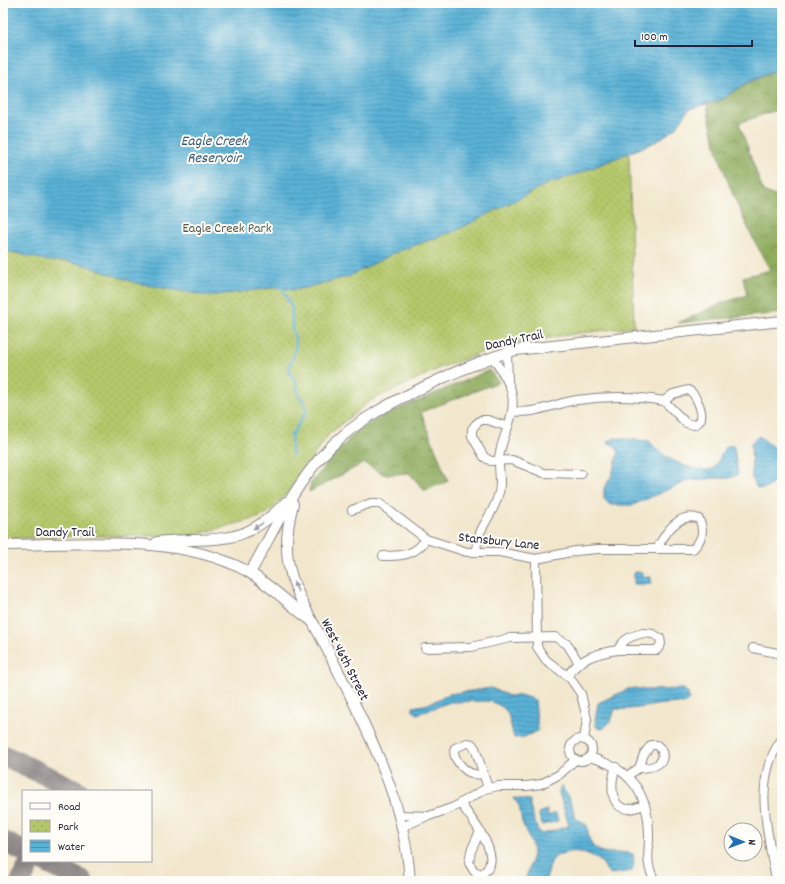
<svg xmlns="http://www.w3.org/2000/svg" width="785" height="884" font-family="Dekko,sans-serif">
<defs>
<pattern id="forest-crowns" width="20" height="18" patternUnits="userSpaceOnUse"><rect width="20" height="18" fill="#8fac5e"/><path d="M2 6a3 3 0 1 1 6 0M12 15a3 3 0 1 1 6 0" fill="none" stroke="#748c4f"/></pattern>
<pattern id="park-dots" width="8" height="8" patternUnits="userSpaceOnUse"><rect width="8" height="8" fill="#b4c76a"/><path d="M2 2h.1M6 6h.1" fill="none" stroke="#9aab5d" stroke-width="1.8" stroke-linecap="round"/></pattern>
<pattern id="water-rules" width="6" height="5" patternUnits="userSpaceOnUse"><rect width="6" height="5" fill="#5ab2d7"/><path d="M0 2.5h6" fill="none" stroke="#4a90b0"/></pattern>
</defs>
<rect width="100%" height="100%" fill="#fdfcf7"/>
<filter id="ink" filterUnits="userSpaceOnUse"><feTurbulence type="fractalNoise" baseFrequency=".025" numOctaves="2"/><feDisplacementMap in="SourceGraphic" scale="8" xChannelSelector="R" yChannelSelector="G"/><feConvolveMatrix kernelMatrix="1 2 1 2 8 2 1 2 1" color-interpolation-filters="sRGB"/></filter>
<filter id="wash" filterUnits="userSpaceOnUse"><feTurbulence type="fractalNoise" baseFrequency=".012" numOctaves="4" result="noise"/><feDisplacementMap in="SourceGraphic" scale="16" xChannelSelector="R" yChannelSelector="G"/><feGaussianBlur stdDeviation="0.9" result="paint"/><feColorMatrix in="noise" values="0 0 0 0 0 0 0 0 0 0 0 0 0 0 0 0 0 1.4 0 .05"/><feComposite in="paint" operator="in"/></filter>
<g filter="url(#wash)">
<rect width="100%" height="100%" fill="#f2e7cd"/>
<!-- forest -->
<g fill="url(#forest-crowns)" stroke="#58674c">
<path d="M782,67V108L739,123L763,191L782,199V313L678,323L722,303L747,295L743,277L770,270C741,218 716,163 707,104L723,99L745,84Z"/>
<path d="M489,370L499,382L421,412L448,481L425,491L409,473L385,475L364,463L309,492L311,483L328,462L356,432L376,419Z"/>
</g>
<!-- park -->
<path fill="url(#park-dots)" stroke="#6b7452" d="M3,3H782V67L689,109L657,141L629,153L634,327L580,333L503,345L442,367L370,401L329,434L284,497L267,514L254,519L190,536H75L3,539Z"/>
<!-- water -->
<g fill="url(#water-rules)" stroke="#3e6a89">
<path d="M3,3H782V67L745,84L723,99L689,109L676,128L657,141L580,173L547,184L457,230L394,253L350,276L305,288L291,290L279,287L209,296L136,283L85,265L66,261H49L3,250Z"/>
<path d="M759,436L782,454V474C773,481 770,492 757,488L752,479L751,443Z"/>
<path d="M615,438L649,441C652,444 654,447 658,450C673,463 694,472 714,469L725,447L732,445L734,447L738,475L729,478H713L700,481L692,479L633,505H610L604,499V488L611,477L619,452L615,446L607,442Z"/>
<path d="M634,572H642V577H651V584H634Z"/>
<path d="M491,688L509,696L520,695L535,700L538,731L524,737L514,738L508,714L504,708L491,701L450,702L418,714L413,711V707L428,704L449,694Z"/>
<path d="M635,688L644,690L684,689L688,693L689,700L684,704C661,701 639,711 615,709L611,721L603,729L597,728L595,720L598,703L628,689Z"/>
<path d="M562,786L572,805L576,819L587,825C588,830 588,836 590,841C598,859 619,850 633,854L634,862L632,871L611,874C606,872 606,868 603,864C592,851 568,847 554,858C548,864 550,875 544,881H525L533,854L532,846L522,822L519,806L514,798L530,800V807L538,831L542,834L569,826L559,793L560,788Z"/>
<path d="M547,810L548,816L556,813L558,821L542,825L538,813Z"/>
</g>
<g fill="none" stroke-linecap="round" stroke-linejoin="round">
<!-- stream -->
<path stroke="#5ab2d7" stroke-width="2.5" d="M281,286L292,308V328L296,343L293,359L289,365L290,373L296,381L298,394L303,401L307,410L291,436L292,455"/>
<!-- taxiway -->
<g stroke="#8a8484" stroke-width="21">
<path d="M3,755L78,791"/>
<path d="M3,841L23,851"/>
<path d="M43,861L83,881"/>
<path d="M21,881L31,861"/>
</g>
</g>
</g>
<g filter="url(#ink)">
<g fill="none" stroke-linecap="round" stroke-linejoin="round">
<defs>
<g id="minor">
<path d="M507,353L508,381"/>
<path d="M688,390C695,392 703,411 701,418C701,422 697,423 694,425L686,423L664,401L673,394Z"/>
<path d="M513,411C534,415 556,403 577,400C605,396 636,396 664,401"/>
<path d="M508,427L488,420H481L476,424L472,429V436L484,457L491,461L512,460L544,473L581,474"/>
<path d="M352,510L371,503H379L426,539L467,552H499L536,559L576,551L598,549H693C702,540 705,531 699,519C679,511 665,533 657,549"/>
<path d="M476,552C477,528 490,520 497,499C503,484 498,471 499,457C501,446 504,437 508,427C519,395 510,383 492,357"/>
<path d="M383,556C401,556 415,556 426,539"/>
<path d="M536,559L537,647L546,660L570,678L581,694L587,719L584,740"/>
<path d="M643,633L653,634L660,638L661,644L657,650H618C623,639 631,636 643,633Z"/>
<path d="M425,648L471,647L510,638L555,637L567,644L579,663"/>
<path d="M753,648L782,654"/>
<path d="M567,676C580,658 597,653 618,650"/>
<circle cx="581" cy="750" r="11"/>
<path d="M589,757C630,768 649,793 649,836C649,856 645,862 655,881"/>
<path d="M616,767C611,780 608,809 629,809C634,809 640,806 645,805"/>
<path d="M483,774C480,774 477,775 474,774C464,772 451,757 455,748L467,743L472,744L475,748L488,788"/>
<path d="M627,776L639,768L644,754L651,745H657L661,749C668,765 651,768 639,768"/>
<path d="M460,803C470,817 508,861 481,874L474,871L469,863L471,851L480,831"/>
<path d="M399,815L429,816L454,807L485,789L498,786H527L541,784L560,774L575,760"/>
<path d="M402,827L425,817"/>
<path d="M776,881C769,835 751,780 782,739"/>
</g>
<g id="tertiary">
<path d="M293,504C288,523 285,541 288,561C292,589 314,623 327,649C364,722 405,798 410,881"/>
<path d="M157,542C214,536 241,550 286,502"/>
<path d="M3,545C81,545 174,533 245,570C270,584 289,605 312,621"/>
<path d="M250,573C272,534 291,491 321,457C354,419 400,398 445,377C468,367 491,356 516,350L782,321"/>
</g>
</defs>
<!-- minor casing -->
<use href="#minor" stroke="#8a8484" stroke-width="10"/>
<!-- tertiary casing -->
<use href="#tertiary" stroke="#8a8484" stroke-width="12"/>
<!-- minor -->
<use href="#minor" stroke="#fff" stroke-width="8"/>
<!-- tertiary -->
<use href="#tertiary" stroke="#fff" stroke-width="10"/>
</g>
<!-- one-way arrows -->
<defs><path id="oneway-solid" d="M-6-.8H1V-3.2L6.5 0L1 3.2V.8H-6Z"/></defs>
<g fill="#9c9ca7">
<use href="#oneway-solid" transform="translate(258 526) rotate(149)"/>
<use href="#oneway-solid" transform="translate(296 587) rotate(-114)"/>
</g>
</g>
<g text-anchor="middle" stroke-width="4" stroke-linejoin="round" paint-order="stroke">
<!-- park labels -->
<g font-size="14" fill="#555c4b" stroke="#fdfcf7">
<text x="227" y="232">Eagle Creek Park</text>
</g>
<!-- street labels -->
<g font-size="14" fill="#22223b" stroke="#fdfcf7">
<text transform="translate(514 339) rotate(-12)" y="5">Dandy Trail</text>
<text x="65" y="536">Dandy Trail</text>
<text transform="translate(499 540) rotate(6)" y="5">Stansbury Lane</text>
<text transform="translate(346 659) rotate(63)" y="5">West 46th Street</text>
</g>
<!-- water labels -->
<g font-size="15" font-style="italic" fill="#385c79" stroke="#fdfcf7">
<text x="214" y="145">Eagle Creek<tspan x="214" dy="17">Reservoir</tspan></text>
</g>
</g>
<!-- margin -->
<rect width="785" height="884" fill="none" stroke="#fdfcf7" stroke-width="16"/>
<!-- legend -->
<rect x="22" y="790" width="130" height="72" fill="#fdfcf7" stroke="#a5a5ac"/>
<rect x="30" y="803" width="20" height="6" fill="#ffffff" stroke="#a5a5ac"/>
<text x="58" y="810" font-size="12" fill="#22223b">Road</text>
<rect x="30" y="820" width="20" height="12" fill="url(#park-dots)" stroke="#a5a5ac"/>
<text x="58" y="830" font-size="12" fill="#22223b">Park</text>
<rect x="30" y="840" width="20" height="12" fill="url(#water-rules)" stroke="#a5a5ac"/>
<text x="58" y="850" font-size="12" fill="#22223b">Water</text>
<!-- north arrow -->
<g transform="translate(743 842) rotate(91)"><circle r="19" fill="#fdfcf7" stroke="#a5a5ac"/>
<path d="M0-3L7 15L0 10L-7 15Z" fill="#1f6fb2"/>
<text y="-6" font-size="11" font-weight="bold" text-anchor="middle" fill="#22223b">N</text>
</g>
<!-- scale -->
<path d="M635 40v6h117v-6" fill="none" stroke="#22223b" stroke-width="2"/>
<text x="641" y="40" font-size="12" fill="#22223b" stroke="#fdfcf7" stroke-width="3" paint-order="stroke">100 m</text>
</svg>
